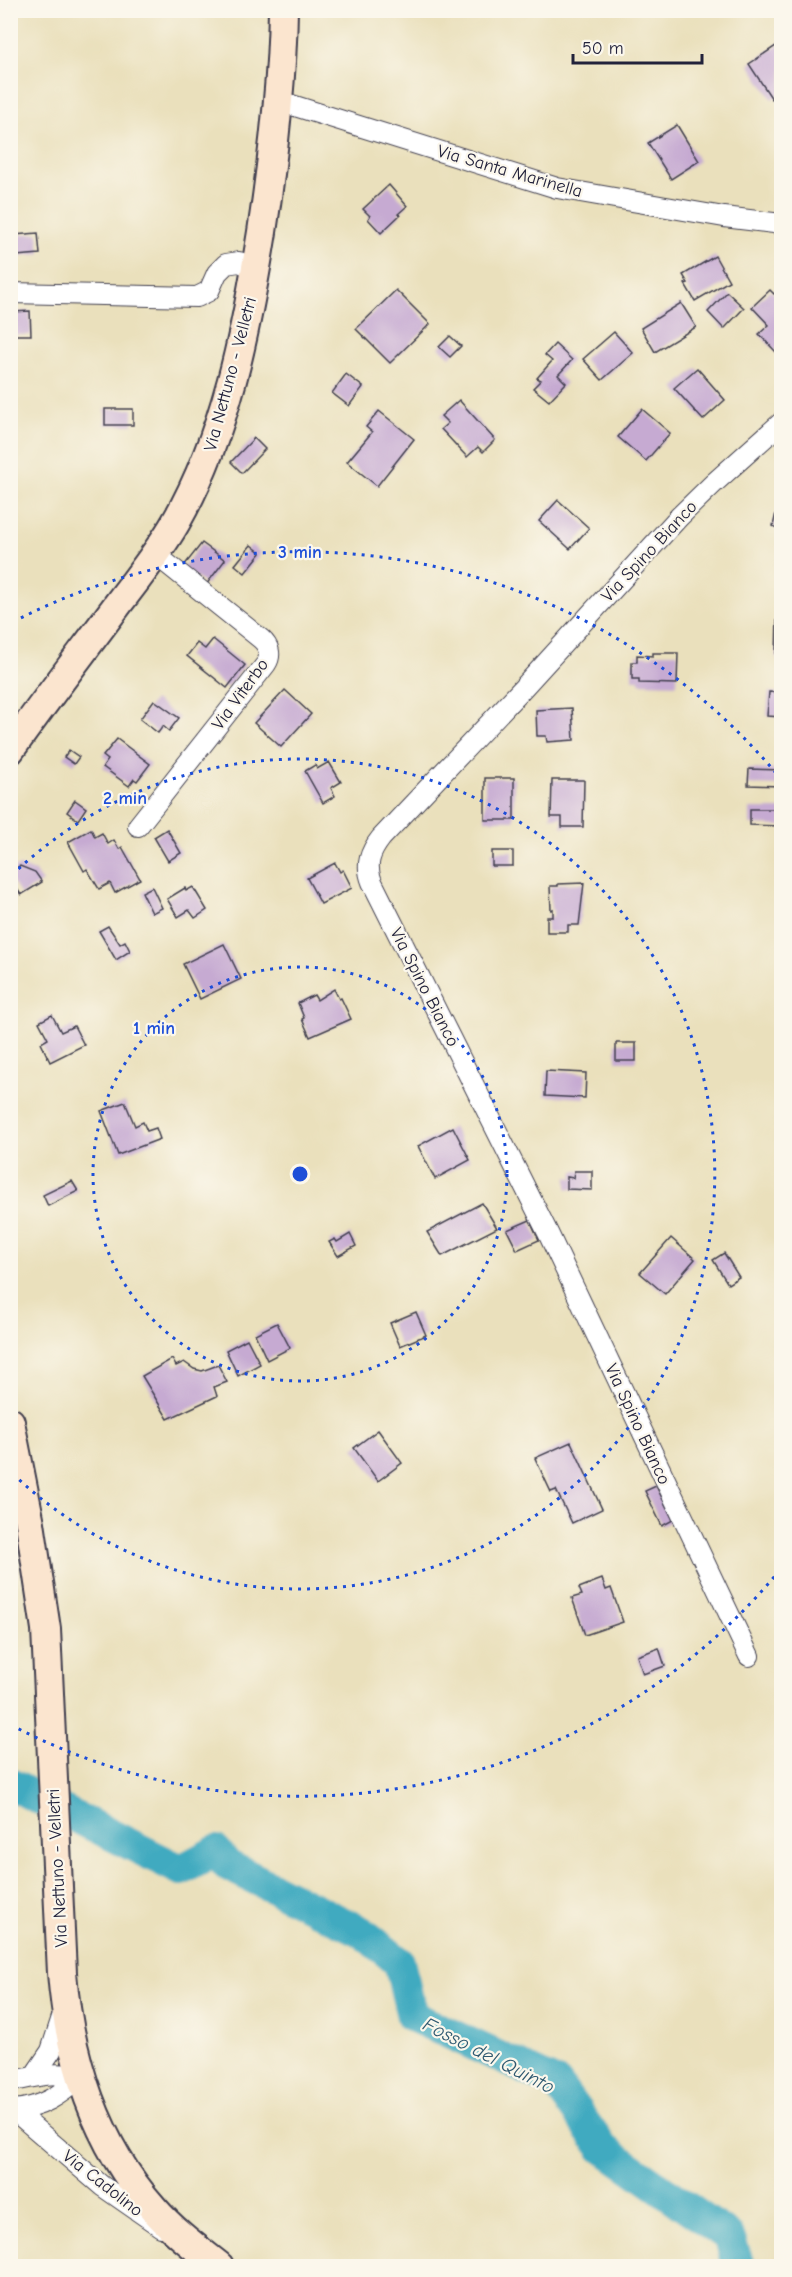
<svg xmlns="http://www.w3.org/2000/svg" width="792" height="2277" font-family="'Comic Neue',sans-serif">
<rect width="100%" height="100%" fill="#fbf7ec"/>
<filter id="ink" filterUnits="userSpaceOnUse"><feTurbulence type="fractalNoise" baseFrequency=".0167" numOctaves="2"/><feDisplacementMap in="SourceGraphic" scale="12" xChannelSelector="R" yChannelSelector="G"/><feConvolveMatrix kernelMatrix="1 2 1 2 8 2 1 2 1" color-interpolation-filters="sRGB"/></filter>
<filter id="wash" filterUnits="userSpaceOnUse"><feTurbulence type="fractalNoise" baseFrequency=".008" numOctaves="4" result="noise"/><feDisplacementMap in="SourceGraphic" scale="24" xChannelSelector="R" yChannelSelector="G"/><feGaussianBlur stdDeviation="1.35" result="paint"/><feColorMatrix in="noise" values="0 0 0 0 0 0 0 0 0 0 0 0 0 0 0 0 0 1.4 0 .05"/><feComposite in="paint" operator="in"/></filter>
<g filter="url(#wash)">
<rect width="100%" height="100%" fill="#eae0bc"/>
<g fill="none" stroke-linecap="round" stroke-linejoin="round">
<!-- river -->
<path stroke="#41aac0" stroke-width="32" d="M10,1784L181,1870L216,1851L227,1865L362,1932L399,1962L412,2016L557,2084L603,2148L729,2237L739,2266"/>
</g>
<g id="blocks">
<!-- building -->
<g fill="#c6aad2">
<path d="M782,42V93L772,99L749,64Z"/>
<path d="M677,125L699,161L671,179L648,143Z"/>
<path d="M389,185L407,206L398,214L400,215L381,233L368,219L370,216L363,209Z"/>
<path d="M38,233L40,254L16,256L14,235Z"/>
<path d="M715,256L729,281L695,301L685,284L688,283L683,275Z"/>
<path d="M782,288V351L779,349L776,352L759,334L769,325L752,307L770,290L774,294Z"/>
<path d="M396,290L430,324L390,363L356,329Z"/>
<path d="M727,292L744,308L724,329L708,312Z"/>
<path d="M681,303L696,327L655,352L641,328Z"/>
<path d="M30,311L31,335H14L13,312Z"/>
<path d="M614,332L633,353L602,380L583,359Z"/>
<path d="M450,336L461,346L450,357L439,347Z"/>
<path d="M555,344L572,360L558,375L566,383L549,401L533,388L541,380L537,378L552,361L545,355Z"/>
<path d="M697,368L725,400L703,420L674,388Z"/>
<path d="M346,374L363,387L349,406L332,393Z"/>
<path d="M459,400L495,440L483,452L478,447L467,457L441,429L448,423L441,416Z"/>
<rect x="105" y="409" width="28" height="16"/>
<path d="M642,409L670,433L646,461L618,437Z"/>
<path d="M379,411L414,439L377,486L347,462L372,432L366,427Z"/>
<path d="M254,438L265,449L242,473L231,462Z"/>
<path d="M558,500L589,528L570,549L539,521Z"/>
<path d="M777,509L782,510V538L778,537L779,529L773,526Z"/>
<path d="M202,543L225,560L206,585L183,567Z"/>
<path d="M251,545L261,553L245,573L235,565Z"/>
<path d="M777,611H782V658H776Z"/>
<path d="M213,639L245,665L227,688L187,656L197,643L205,649Z"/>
<path d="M653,653H678L677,684L639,683V679H632V662H637V655L653,656Z"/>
<path d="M285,690L311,714L281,747L254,723Z"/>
<path d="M769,692L782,693V717L767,716Z"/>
<path d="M154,700L179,718L169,731L163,726L158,733L140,719Z"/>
<path d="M572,708L574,740L547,742L546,736H537L536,710Z"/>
<path d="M117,739L150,764L137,781L134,779L129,786L103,767L108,760L103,756Z"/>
<path d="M69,750L79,757L74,764L64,757Z"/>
<path d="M329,762L341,782L331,788L335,796L323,803L305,771L315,765L317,769Z"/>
<path d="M749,769L782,770V786L748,785Z"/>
<rect x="485" y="778" width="29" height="42"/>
<path d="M552,780H584L583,827H562V817H551Z"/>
<path d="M75,800L86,808L78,820L67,812Z"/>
<path d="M750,809H782V826L750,825Z"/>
<path d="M91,829L95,837L102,833L108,844L114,840L119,849L122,847L140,879L115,893L110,883L99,889L87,869L84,871L68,842Z"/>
<path d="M167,829L181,853L168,861L154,837Z"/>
<rect x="492" y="851" width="21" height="15"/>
<path d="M10,861L15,868L20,866L35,872L42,882L21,895L10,878Z"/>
<path d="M335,863L340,872L343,870L352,888L321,904L307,878Z"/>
<path d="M584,883L579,925H568V932H547V917H553V909L551,910L550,886H558V884Z"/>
<path d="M152,887L162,908L152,913L142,892Z"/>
<path d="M193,887L207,910L195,918L189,910L178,917L167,899L185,888L186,891Z"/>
<path d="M108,926L120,944L125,941L130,951L116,960L99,931Z"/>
<path d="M224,944L241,979L200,999L183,964Z"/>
<path d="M334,989L339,999L341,998L351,1019L310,1037L302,1019L304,1018L298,1003L314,995L317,1000Z"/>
<path d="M52,1015L61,1032L74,1026L84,1045L50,1062L41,1043L48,1039L39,1022Z"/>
<rect x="616" y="1043" width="20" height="18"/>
<path d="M546,1071L586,1073L585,1098L545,1096Z"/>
<path d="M125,1102L135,1126L143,1122L147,1131L156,1128L160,1139L118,1155L101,1111Z"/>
<path d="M453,1127L470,1160L435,1179L418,1146Z"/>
<path d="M574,1171H592V1190L567,1189V1177L573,1178Z"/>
<path d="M72,1181L78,1191L48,1206L43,1195Z"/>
<path d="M482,1203L497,1228L442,1256L427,1232Z"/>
<path d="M530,1220L539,1240L517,1250L507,1230Z"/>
<path d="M350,1234L356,1246L338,1256L329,1242L335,1239L337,1242Z"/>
<path d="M671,1238L695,1259L665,1294L640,1273Z"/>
<path d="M724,1253L739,1277L728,1284L713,1260Z"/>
<path d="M416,1312L426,1335L400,1346L390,1323Z"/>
<path d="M277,1323L290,1348L267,1360L255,1334Z"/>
<path d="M247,1339L260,1364L238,1376L226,1350Z"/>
<path d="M172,1359L176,1366L184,1362L194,1369L202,1371L218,1365L227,1382L214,1387L217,1396L168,1419L142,1376Z"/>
<path d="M378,1430L402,1463L378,1481L354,1448Z"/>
<path d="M571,1442L602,1509L572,1523L556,1490L551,1492L535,1458Z"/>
<path d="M656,1486L673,1520L662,1526L645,1491Z"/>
<path d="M602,1579L606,1590L611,1588L623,1622L585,1635L572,1598L582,1595L579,1588Z"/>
<path d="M659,1648L665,1666L643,1674L637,1656Z"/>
</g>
</g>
</g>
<g filter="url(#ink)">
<use href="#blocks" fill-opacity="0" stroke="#403e4e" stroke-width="1.5"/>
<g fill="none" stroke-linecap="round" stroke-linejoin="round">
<defs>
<g id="street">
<path d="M279,101L557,188L724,217L782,224"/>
<path d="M10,293L197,297L209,291L217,273L226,264L239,262L256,268"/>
<path d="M138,826L266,664C272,655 269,646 261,639L155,554"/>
<path d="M749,1656L548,1233L372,882C365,865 370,852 381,838L523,688L679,517L714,483L782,422"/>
<path d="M34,2076L51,2051L64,2011"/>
<path d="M10,2082C39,2076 51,2071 81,2077"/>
<path d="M10,2107L102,2186L161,2227"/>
<path d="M13,2110C42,2108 60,2095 81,2077"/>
</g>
<g id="secondary">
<path d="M10,750C46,699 84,650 121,600C140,575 160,550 176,522C226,434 246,331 262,232C273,158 282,85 283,10"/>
<path d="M10,1422L30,1523L46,1629L62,1973C69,2058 96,2144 154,2209C173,2231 196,2248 219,2266"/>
</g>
</defs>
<!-- street casing -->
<use href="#street" stroke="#403e4e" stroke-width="22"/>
<!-- secondary casing -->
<use href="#secondary" stroke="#403e4e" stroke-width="32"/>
<!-- street -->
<use href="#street" stroke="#fff" stroke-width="20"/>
<!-- secondary -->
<use href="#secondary" stroke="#fbe5cf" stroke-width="28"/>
</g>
</g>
<!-- distance rings -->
<g fill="none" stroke="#1d4ed8" stroke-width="3" stroke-dasharray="3 6">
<circle cx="300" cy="1174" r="207"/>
<path d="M12 875A415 415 0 1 1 12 1473"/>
<path d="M780 1570A622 622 0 0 1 13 1726M13 622A622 622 0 0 1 780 778"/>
</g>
<g text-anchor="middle" stroke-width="4.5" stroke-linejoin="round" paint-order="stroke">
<!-- street labels -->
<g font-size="18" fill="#22223b" stroke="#fbf7ec">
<text transform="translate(510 171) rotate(16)" y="6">Via Santa Marinella</text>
<text transform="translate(230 374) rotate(-75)" y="6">Via Nettuno - Velletri</text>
<text transform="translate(649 551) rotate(-47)" y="6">Via Spino Bianco</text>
<text transform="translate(240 694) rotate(-54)" y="6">Via Viterbo</text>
<text transform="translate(425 987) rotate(63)" y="6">Via Spino Bianco</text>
<text transform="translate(638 1424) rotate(65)" y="6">Via Spino Bianco</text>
<text transform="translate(57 1868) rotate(-93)" y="6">Via Nettuno - Velletri</text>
<text transform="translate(103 2183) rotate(38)" y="6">Via Cadolino</text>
</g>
<!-- water labels -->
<g font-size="20" font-style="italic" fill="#2e5870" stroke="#fbf7ec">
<text transform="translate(489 2055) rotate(27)" y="7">Fosso del Quinto</text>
</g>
</g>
<circle cx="300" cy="1174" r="9" fill="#1d4ed8" stroke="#fbf7ec" stroke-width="3"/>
<g font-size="18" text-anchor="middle" font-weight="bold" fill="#1d4ed8" stroke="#fbf7ec" stroke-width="4.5" stroke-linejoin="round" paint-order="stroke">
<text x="300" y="558">3 min</text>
<text x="125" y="804">2 min</text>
<text x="154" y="1034">1 min</text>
</g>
<!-- margin -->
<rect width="792" height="2277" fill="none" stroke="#fbf7ec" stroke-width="36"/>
<!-- scale -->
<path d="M573 54v9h129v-9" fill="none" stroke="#22223b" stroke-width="3"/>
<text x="582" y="54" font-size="18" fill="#22223b" stroke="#fbf7ec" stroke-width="4.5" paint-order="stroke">50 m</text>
</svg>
